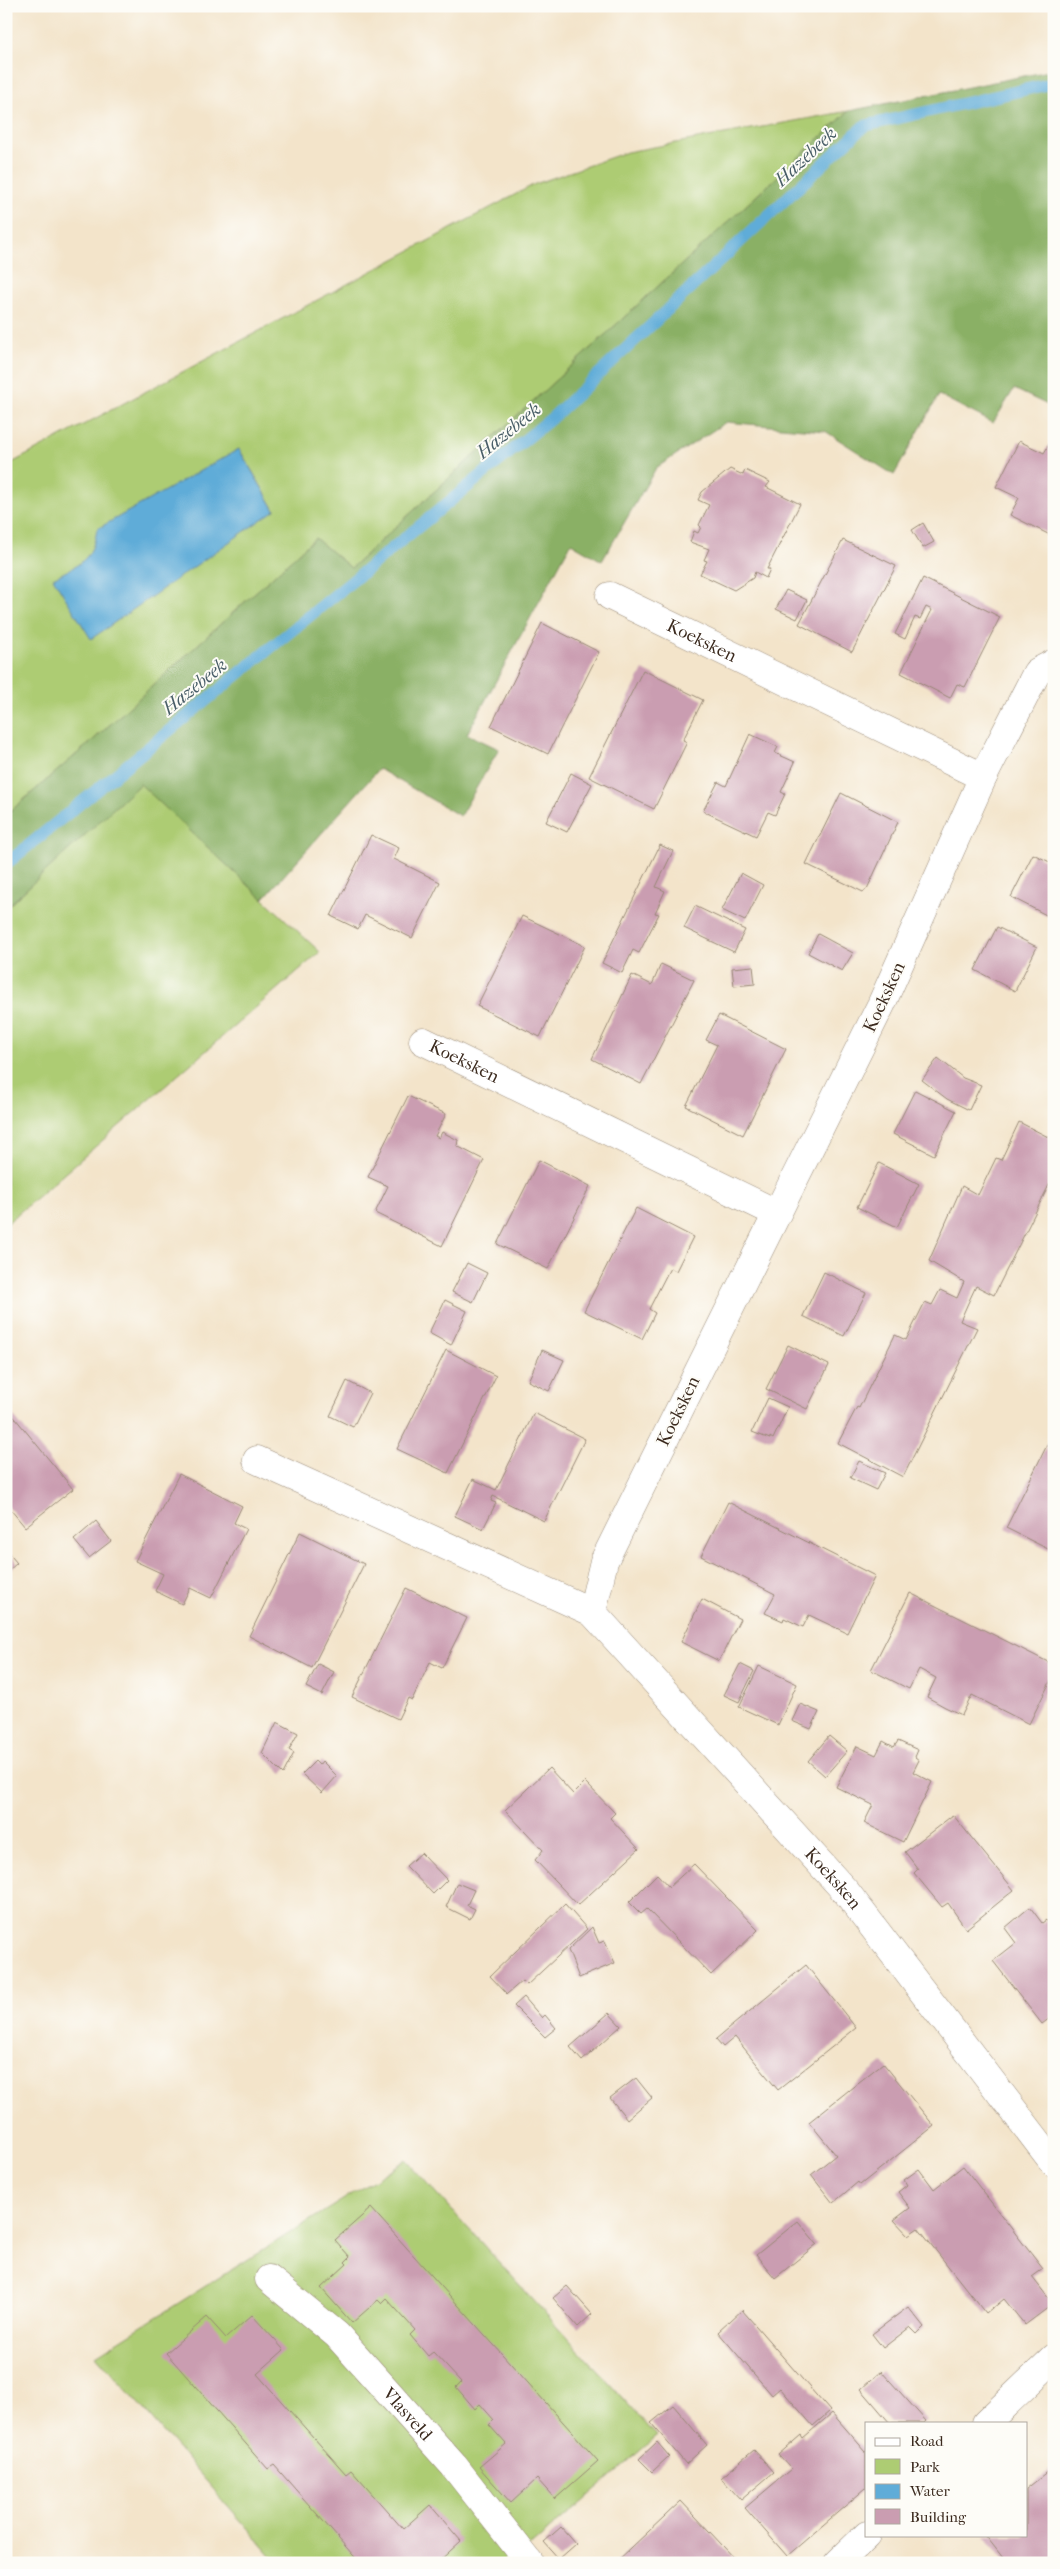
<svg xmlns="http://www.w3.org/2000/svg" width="1060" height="2569" font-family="'IM FELL French Canon',serif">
<rect width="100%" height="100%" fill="#fdfcf7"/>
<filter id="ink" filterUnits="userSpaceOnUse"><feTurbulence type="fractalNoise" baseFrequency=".02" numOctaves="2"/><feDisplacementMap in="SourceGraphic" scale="10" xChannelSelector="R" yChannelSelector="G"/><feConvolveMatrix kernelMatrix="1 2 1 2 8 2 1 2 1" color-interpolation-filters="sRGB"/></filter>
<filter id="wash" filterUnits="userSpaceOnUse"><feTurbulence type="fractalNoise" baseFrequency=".0096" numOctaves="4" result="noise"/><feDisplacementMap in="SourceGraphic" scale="20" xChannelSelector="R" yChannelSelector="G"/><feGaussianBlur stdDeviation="1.12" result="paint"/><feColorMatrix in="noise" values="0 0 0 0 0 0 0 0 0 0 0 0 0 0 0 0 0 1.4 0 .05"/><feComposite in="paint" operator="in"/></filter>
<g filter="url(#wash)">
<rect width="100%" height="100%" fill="#f3e4ca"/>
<!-- green -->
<g fill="#adcc73" stroke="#747b48" fill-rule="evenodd">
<path d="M849,111L351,568L315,538L92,741L6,815V466L535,184L627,152ZM239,449L275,510L83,563L94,547Z"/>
<path d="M140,783L320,952L6,1224V908Z"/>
<path d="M406,2160L657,2436L511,2563H278L96,2355Z"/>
</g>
<!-- forest -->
<path fill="#8ab065" stroke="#626d42" d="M1054,70V408L1014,389L993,423L939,395L894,475L825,431L726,422L656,468L602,561L571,543L467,734L499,749L460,816L379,769L263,899L140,784L6,908V815L92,741L315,538L351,568L849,111Z"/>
<!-- water -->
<path fill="#5facd8" stroke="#4d6b7b" d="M239,449L275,510L91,639L53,578C80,564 92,561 97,529Z"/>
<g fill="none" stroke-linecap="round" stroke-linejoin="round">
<!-- stream -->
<path stroke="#5facd8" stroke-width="12" d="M6,864L553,417L864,126L1054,83"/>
</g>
<g id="blocks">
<!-- building -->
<g fill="#ca9db1">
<path d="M1019,441L1044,453L1050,443L1054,444V537L1010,515L1019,498L996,487Z"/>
<path d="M730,469L743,475L745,470L770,482L766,487L800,504L767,569H770L766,578L755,572L753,578L734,590L700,574L707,561L704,560L709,549L690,542L694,531L698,533L701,527L699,525L709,505L698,500L702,492Z"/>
<path d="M923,523L934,542L923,548L912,530Z"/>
<path d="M843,540L896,566L852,652L799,624Z"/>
<path d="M923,578L1000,617L965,687L957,684L950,698L901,673L932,610L926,607L920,619L915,617L905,639L895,634Z"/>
<path d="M786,590L807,600L797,619L776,609Z"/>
<path d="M542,623L599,652L548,754L491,726Z"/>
<path d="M643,670L703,700L683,740L687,742L654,809L589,777Z"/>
<path d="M750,734L778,747L775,753L795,762L781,792L785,794L775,815L768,812L756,836L703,811L718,782L726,786Z"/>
<path d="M571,773L592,784L567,832L546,822Z"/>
<path d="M841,793L898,822L867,889L863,892L806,864Z"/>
<path d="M371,835L399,848L394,859L440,882L412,938L365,915L358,929L331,916Z"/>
<path d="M660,845L673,851L656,887L665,891L655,913L659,914L639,953L633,950L622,973L602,963Z"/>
<path d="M1033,854L1054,864L1052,918L1011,897Z"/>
<path d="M741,873L763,885L745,921L722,910Z"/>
<path d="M695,906L745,930L734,952L684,928Z"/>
<path d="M522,916L585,946L540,1037L477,1006Z"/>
<path d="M997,927L1037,947L1015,991L975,970Z"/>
<path d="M818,934L853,953L842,971L808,953Z"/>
<path d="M661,964L694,980L641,1084L592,1059L632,975L652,985Z"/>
<path d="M753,966L755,984L734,986L732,968Z"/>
<path d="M719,1015L786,1049L743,1135L686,1106L717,1045L706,1040Z"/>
<path d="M938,1058L963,1078L981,1085L969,1110L947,1099L922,1080Z"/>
<path d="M915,1090L956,1111L934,1155L893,1134Z"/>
<path d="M408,1096L446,1114L435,1136L439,1138L442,1132L458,1140L457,1146L484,1160L442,1246L375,1213L388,1186L368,1177Z"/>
<path d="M1019,1122L1054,1140V1175L994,1295L976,1286L968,1303L960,1321L977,1328L903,1477L838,1443L857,1407L859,1408L895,1335L906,1340L925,1302L932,1305L940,1290L957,1298L964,1282L929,1261L962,1186L978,1195L996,1158L1001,1160Z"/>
<path d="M539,1160L590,1186L548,1269L497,1244Z"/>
<path d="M879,1163L919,1184L897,1227L857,1207Z"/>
<path d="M636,1208L693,1237L676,1271L670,1268L649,1309L655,1313L642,1339L584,1311Z"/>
<path d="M467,1263L487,1273L473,1302L452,1292Z"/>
<path d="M824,1272L866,1293L844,1336L803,1316Z"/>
<path d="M445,1300L467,1311L451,1345L429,1333Z"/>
<path d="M788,1345L829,1365L807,1409L766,1389Z"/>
<path d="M446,1350L496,1376L448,1473L397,1449Z"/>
<path d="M542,1350L564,1360L549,1391L528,1381Z"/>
<path d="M347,1381L370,1393L353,1427L330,1416Z"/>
<path d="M768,1398L788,1407L773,1439L770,1437V1439L752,1432Z"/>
<path d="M6,1407L73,1489L25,1527L6,1504Z"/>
<path d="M534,1413L585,1439L544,1521L493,1496L491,1501L496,1503L483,1529L455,1516L473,1479L496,1490Z"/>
<path d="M1054,1431V1552L1006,1528Z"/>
<path d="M859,1461L885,1473L876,1490L850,1478Z"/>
<path d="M179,1474L242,1506L234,1523L246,1529L211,1598L190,1588L182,1604L155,1591L163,1574L135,1561Z"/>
<path d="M728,1502L875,1576L847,1633L809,1615L803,1627L784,1618L783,1621L765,1613L775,1594L701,1556Z"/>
<path d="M96,1521L111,1541L89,1558L74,1540Z"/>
<path d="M300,1532L364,1564L312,1668L249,1636Z"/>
<path d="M6,1550L17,1563L6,1573Z"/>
<path d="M406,1588L467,1618L442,1668L430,1662L412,1700L408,1698L398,1719L352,1697Z"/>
<path d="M910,1593L1054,1665V1674L1029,1724L972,1695L962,1715L945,1707L927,1697L936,1678L919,1669L909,1689L871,1670Z"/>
<path d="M702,1599L740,1619L719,1661L681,1642Z"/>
<path d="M318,1664L334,1672L322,1695L306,1687Z"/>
<path d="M740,1664L754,1671L739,1702L724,1695Z"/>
<path d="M759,1666L797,1684L778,1725L739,1707Z"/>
<path d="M800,1704L819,1712L811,1729L792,1721Z"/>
<path d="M277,1722L298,1733L289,1750L294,1753L283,1774L262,1753Z"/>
<path d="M829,1736L847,1751L825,1776L808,1761Z"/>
<path d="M883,1741L894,1747L898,1741L918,1750L915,1757L919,1760L913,1772L932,1782L903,1842L864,1823L873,1805L836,1787L857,1746L876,1755Z"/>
<path d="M315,1761L319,1765L322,1761L337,1776L322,1793L302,1774Z"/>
<path d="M549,1768L573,1794L585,1782L615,1813L610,1818L639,1849L578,1905L535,1860L543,1850L505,1810Z"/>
<path d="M953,1815L1014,1890L966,1929L948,1903L942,1907L914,1873L918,1869L905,1852Z"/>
<path d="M421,1853L447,1880L433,1894L406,1866Z"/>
<path d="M694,1864L758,1930L711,1975L647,1909L641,1914L629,1902L657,1874L669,1887Z"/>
<path d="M457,1883L474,1890L467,1905L475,1909L470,1919L446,1907Z"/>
<path d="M565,1904L587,1929L527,1985L522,1981L507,1994L490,1976Z"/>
<path d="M1030,1907L1042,1923L1046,1920L1054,1930V2015L1042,2024L993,1961L1016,1943L1005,1928Z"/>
<path d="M592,1927L599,1943L605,1941L615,1963L579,1978L568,1950Z"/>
<path d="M806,1965L856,2028L778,2090L735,2037L723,2047L716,2039Z"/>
<path d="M524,1997L542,2018L545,2015L556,2028L545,2037L514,2006Z"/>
<path d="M609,2013L621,2026L582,2061L570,2047Z"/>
<path d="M883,2063L934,2126L860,2185L858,2182L833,2203L811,2175L836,2155L809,2122Z"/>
<path d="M636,2078L652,2098L627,2119L610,2098Z"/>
<path d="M963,2166L1043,2269L1032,2277L1053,2304L1025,2325L1004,2299L986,2314L918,2228L908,2235L894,2220L910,2208L898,2192L907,2185L904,2180L919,2169L934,2189Z"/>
<path d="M371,2208L598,2461L555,2499L537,2479L511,2503L479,2467L506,2444L489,2425L494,2420L480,2404L475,2409L456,2387L461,2382L433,2352L428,2356L410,2335L415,2330L386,2298L381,2303L378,2300L352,2323L321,2288L347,2264L345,2262L350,2257L335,2240Z"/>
<path d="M798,2221L817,2244L775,2278L756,2255Z"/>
<path d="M567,2286L592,2314L578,2327L553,2298Z"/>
<path d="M908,2307L924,2327L917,2334L910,2327L883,2348L872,2334Z"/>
<path d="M742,2310L830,2411L813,2426L780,2388L772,2395L718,2332Z"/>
<path d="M252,2315L284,2350L257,2374L346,2474L351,2470L403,2529L430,2505L461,2541L437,2563H360L274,2465L268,2469L166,2353L207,2317L226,2338Z"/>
<path d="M881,2371L926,2421L924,2423H890L861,2389Z"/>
<path d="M673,2405L707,2445L686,2464L651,2423Z"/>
<path d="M832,2413L866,2452V2488L787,2556L745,2508L791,2469L778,2455L801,2435L803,2438Z"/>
<path d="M657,2442L669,2456L652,2472L639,2459Z"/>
<path d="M754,2450L774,2472L741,2500L721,2478Z"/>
<path d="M1054,2467V2563H1007L985,2535H1026V2489Z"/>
<path d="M681,2501L737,2561L735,2563H615Z"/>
<path d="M561,2527L576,2544L559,2559L544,2542Z"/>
</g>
</g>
</g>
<g filter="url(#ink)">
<use href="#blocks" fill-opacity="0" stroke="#978774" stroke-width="1"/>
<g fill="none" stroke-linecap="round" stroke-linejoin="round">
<defs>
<g id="minor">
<path id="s1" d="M610,596L983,777"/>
<path id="s2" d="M1054,663L1037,672L983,777L881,1005L604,1561L592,1612L847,1893L1054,2163"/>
<path id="s3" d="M423,1041L776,1213"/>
<path d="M257,1460L592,1612"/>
<path id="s4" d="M269,2279L337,2335L454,2466L530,2563"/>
<path d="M986,2423L1054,2358"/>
<path d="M838,2563L867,2535"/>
</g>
</defs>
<!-- minor casing -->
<use href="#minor" stroke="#978774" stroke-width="29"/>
<!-- minor -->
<use href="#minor" stroke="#fff" stroke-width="28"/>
</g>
</g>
<g text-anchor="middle" stroke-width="4" stroke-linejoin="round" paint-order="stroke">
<!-- street labels -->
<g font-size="18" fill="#3b2a1e" stroke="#fdfcf7">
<text dy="6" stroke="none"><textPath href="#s1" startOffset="102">Koeksken</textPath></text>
<text transform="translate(884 997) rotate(-65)" y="6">Koeksken</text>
<text dy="6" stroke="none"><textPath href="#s3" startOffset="46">Koeksken</textPath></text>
<text transform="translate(678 1411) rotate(-64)" y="6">Koeksken</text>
<text dy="6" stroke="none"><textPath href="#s2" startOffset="1420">Koeksken</textPath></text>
<text dy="6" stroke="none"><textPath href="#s4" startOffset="194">Vlasveld</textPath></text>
</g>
<!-- water labels -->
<g font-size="19" font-style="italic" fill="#495e68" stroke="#fdfcf7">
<text transform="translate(805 156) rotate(-43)" y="7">Hazebeek</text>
<text transform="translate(508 430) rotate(-39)" y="7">Hazebeek</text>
<text transform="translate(194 686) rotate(-39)" y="7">Hazebeek</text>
</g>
</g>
<!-- margin -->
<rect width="1060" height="2569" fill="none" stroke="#fdfcf7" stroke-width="25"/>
<!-- legend -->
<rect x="865" y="2422" width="162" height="115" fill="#fdfcf7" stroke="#afa8a0"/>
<rect x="875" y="2438" width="25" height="8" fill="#ffffff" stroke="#afa8a0"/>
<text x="910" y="2446" font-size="15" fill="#3b2a1e">Road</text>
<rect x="875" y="2459" width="25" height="15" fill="#adcc73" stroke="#afa8a0"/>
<text x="910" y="2472" font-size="15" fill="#3b2a1e">Park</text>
<rect x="875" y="2484" width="25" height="15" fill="#5facd8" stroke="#afa8a0"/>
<text x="910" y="2496" font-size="15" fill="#3b2a1e">Water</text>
<rect x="875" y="2509" width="25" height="15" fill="#ca9db1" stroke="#afa8a0"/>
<text x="910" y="2522" font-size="15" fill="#3b2a1e">Building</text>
</svg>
